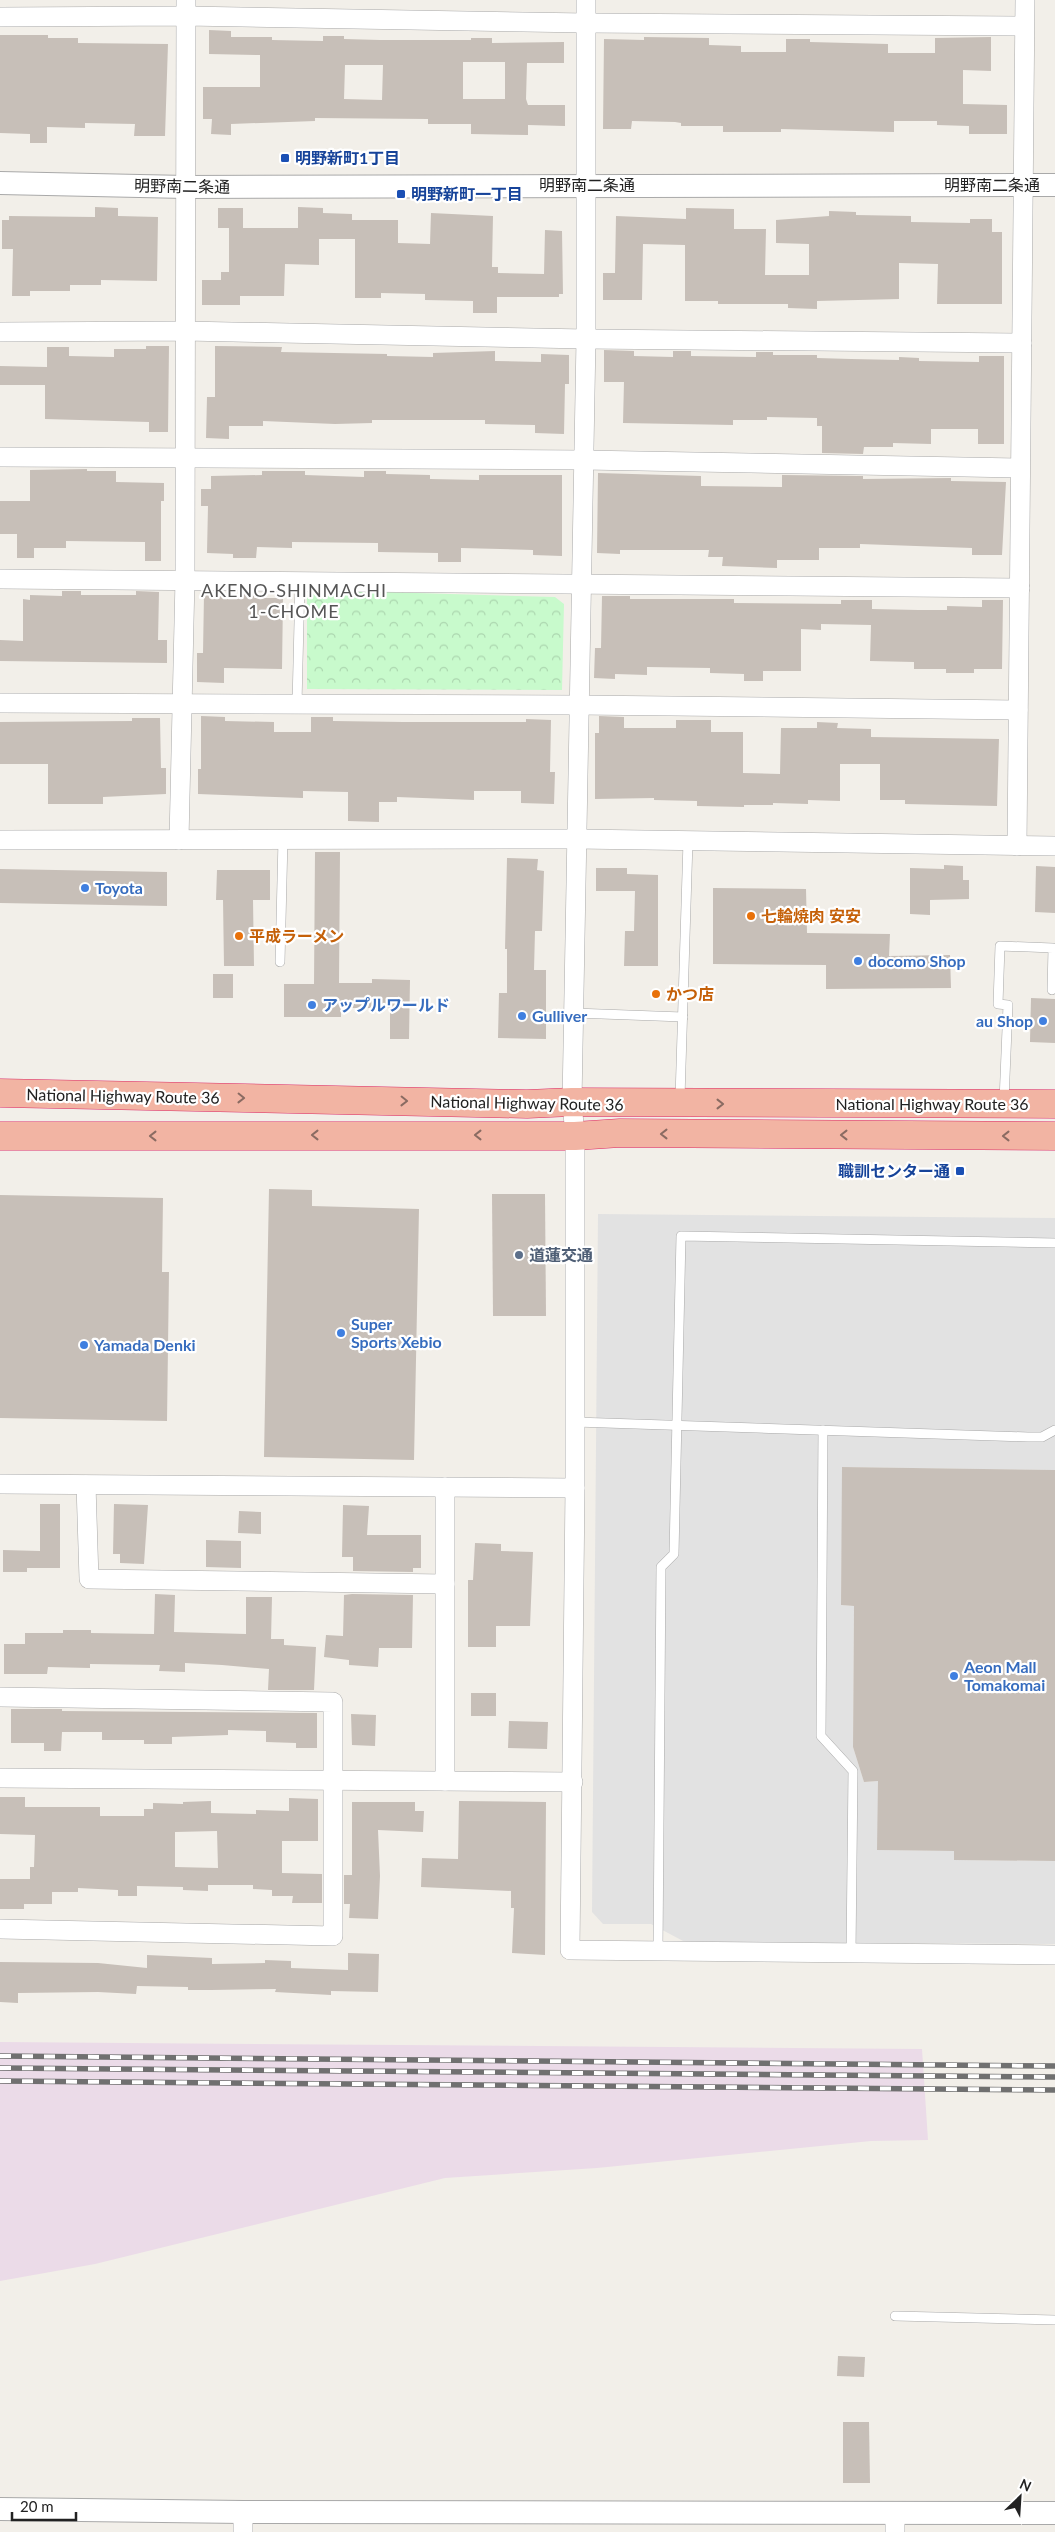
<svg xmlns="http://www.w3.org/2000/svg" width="1055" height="2532" font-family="Lato,'Noto Sans JP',sans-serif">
<defs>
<pattern id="park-crowns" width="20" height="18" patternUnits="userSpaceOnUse" patternTransform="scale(1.25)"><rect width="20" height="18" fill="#c8facc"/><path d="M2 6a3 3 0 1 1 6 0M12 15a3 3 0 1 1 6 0" fill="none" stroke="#acd6af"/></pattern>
</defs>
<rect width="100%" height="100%" fill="#f2efe9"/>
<!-- railway -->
<path fill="#ebdbe8" d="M0,2042L922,2049L928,2140L871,2141L597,2168L445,2178L95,2264L0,2281Z"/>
<!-- park -->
<path fill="url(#park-crowns)" d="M314,590L555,597L564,604L562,690L307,689V598Z"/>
<!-- parking -->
<path fill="#e2e2e2" d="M598,1214L1055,1218V1470L843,1467L841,1605L854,1606L853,1747L864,1782L878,1781V1850L954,1851V1860L1055,1861V1944L685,1942L651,1924H603L592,1912Z"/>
<!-- building -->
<g fill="#c7bfb8" fill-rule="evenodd">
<path d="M209,30L231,31V37H272V40L323,41V36H344V39L380,40H471V38H492V43L564,42V63H527L526,99L528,105H565V126L528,125V135L471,134V124H428V119L315,118V121L231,124V135L211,134L212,119H203V87H260V55L209,54ZM463,62H505V99H463ZM345,65H383L382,100L344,99Z"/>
<path d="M0,35H48V38H78V43L168,44L165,136H134L135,124L85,123V128L47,127V143H30V134L0,133Z"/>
<path d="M644,37L709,38V45L741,46V52H786V39H810V42L888,44V53H935V38L991,37V71L963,70V104L1007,105V134H969V126L937,125V121H894V132L781,129V132H723V126H681V123L675,122L632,121L631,129H603L604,39L644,40Z"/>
<path d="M95,207L118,208V216L158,217L157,281L101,280V285H70V291H30V296H12L13,249H2V220H9V216L95,217Z"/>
<path d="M298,207L323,208V213L352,214V220H398V243L430,244L431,213L493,216L492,267H498V273L544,274L545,230L562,231L563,294H559V297H497V313H473V301L425,300V294L381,293V298H355V239H319V265L285,264L284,296H240V305H202V280H221V272H229V228H218V208H243V228H298Z"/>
<path d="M686,208L734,209V229H766L765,275H809V244L776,243V220L829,216V211L856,212V215L911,216V222L970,223V219H992V232H1002V304H937L938,264L899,263V299L817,301V309L788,308V304H718V301H685V245L643,244L642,300H603V273H615L616,216L686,219Z"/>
<path d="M146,346H169L168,432H149V422L45,419V385H0V366L47,367V347H69V356L114,357V349H146Z"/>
<path d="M215,346L282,347L281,352L387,354V356L433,357V353L495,351V361L541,362V354L569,355V384H565L564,434L535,433V425L485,424V420H372V423L335,424L263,421V426H229V439L206,438L207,397H215Z"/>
<path d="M604,350L634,351V356L673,357V351H691V356L756,357V352H773V355H817V358L851,359L899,360V357L919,358V361L979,362V356H1004V444H978V429H931V444L893,443V447H864L863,454L822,453V426H817V418L767,417V420H733V425L623,423L624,382H604Z"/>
<path d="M87,469V471H116V482L164,483V501H161V561H145V542L66,541V548H34V558H17V534H0V501H30V470Z"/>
<path d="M262,471H305V475L364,477V471H386V474L430,475V479L479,480V475H562V556L533,555V550L461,548V562H438V553L378,552V543L292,542V548L257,547L256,558H233V554L207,553L208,506H201V489H211V476L262,475Z"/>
<path d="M598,473L701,476V486L782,487V475L863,476V479L951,478V481L1006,482L1002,555H972V548L860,544V548H819V560H777V568L722,566L723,557H708L709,550H620V554L597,553Z"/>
<path d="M62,591H81V595H136V591L159,592L158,640H167V663L0,661V640L23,641V599L30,600V595L62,596Z"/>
<path d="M204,594H255L254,598H283L282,669L224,668V683L197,682V653H203Z"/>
<path d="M602,596H630V599H734V603L841,604V600H872V609L918,610H947V606L982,607V600H1003L1002,669H974V673H946V669H914V662L870,661L871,625L821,624V630L801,629V671H763V681H744V674L710,673V668L647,667V675L615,674V679L594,678L595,648H601Z"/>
<path d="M201,716L225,717V721L274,722V732H311V717H333V721L403,722H526V719L551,720L550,772H555L554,804L521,803V791H474V800L397,797V802H379V822L348,821V792L303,791V798L198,794V769H201Z"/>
<path d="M599,716L624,717V728H676V720H711V732H743V773L780,774L781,728H817V722L838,723L837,728L871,729V737L999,739L997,806L905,804V800H880V764H840V801L808,800V804L773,803V805H744V807L697,806V801L654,800V798L595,799V733H599Z"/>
<path d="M132,718H160L161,768H166V794L103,797V804H48V764H0V722L132,721Z"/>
<path d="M315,852H340L339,983H372V979L410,980L409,1039H390V1008H341V1017H284V984H314Z"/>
<path d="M507,858L538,859L537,870L544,871L542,931H535L534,970H546V1039L498,1038L499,993H507V949H505Z"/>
<path d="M944,865L963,866V880H969V899L930,900V915L910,914V868L944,869Z"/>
<path d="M1036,866L1055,867V913L1035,912Z"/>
<path d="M596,868H627V874L658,875V966H624L625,931H634L635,891H596Z"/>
<path d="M0,869L167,872V906L0,903Z"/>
<path d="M217,870H270V900H253L254,966H224L223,900H216Z"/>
<path d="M713,888L806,889L807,933L890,934L889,956L950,955L951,988L826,989V965L713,964Z"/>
<rect x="213" y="974" width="20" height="24"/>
<path d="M1031,998L1055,999V1043L1030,1042Z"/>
<path d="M269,1189L312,1190V1206L419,1209L414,1460L264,1457Z"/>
<path d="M492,1194H545L546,1316H493Z"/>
<path d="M0,1195L163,1198L162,1272H169L167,1421L0,1418Z"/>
<path d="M842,1467L1055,1470V1861L954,1860V1851L877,1850L878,1781L864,1782L853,1747L854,1606L841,1605Z"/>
<path d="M40,1504H60V1568H27V1572H3V1550L40,1551Z"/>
<path d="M114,1504L148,1505L144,1564L120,1563V1554H113Z"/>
<path d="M343,1505L369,1506L367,1535H421V1568H413V1572L353,1571V1557H342Z"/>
<path d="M239,1511L261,1512V1534L238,1533Z"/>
<path d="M206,1540L241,1541V1568L206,1567Z"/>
<path d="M475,1543L501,1544V1551L533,1552L530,1626H496V1647H468V1580H473Z"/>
<path d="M155,1594L175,1595L174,1632L246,1634V1597H272L271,1639H284V1645L316,1647L314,1690H268L269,1669L222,1665L185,1663V1672L159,1671L160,1665L90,1664V1668L48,1667L47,1674H4V1644H25V1633H63V1630H91V1633L154,1634Z"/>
<path d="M352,1594L413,1595L412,1648H379L378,1667L349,1665V1660L324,1657L326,1635L343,1636L344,1595Z"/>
<rect x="471" y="1693" width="25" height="23"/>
<path d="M11,1709H62V1711L317,1713V1748H296V1743L266,1742V1731L228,1730V1735L172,1737V1744H144V1740H102V1732H62L61,1751H44V1743H11Z"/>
<path d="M351,1714L376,1715L375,1746L352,1745Z"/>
<path d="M509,1721L548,1722L547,1749L508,1748Z"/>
<path d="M0,1797H25V1807H100V1816H144V1809H153V1803L183,1804V1802L211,1801V1813L256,1814V1810L289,1811V1798L318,1799V1841H282V1873L322,1874V1903H292L293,1896H272V1890L253,1889V1885H208V1891L183,1890V1887L137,1886V1896H118V1890L78,1888V1892H52V1904H24V1909H0V1879H30V1867H34L35,1835L0,1834ZM217,1831L218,1868L175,1867V1832Z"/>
<path d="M459,1801L546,1802L545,1955L512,1953L514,1908H511V1891L421,1887L422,1858L458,1859Z"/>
<path d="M352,1802H415V1811H424L423,1832L378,1830L380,1876L378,1919L349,1918L350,1904H344V1875H352Z"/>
<path d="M348,1953L379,1954L378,1992L331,1991V1995L275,1992L276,1989L211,1990H188V1987L137,1986L136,1994L98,1992L18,1993V2003L0,2002V1962L98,1963L147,1968V1955L212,1958V1964L265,1963V1960L291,1961V1968L348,1970Z"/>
<path d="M838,2356L865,2357L864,2377L837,2376Z"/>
<path d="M843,2422H869L870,2483H843Z"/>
</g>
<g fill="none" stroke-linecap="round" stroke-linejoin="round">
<defs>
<g id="service">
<path d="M297,704L300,581"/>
<path d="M280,962L283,839"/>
<path d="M574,1013L683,1017"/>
<path d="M680,1098L688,841"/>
<path d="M1004,1101L1008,1005L998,1004L1000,946L1053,948L1052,990"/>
<path d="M575,1422L1028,1437H1042L1055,1430"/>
<path d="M823,1430L821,1736L853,1771L851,1953"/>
<path d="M658,1951L661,1567L674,1554L681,1236L1055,1243"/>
<path d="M895,2316L1055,2320"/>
</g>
<g id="minor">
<path d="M586,0V339L572,1102L575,1136V1488L570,1950L1055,1955"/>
<path d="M0,17L186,16L586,23L1024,26"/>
<path d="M0,332L185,331L586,339L1022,343"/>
<path d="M0,457L584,460L1020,468"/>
<path d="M0,579L1020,588"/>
<path d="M0,703L579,705L1018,710"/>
<path d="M0,840L577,839L1055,846"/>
<path d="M179,840L185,579L186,0"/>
<path d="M1017,846L1025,0"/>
<path d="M0,1484L575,1488"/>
<path d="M86,1485L89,1579L445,1584"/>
<path d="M445,1487V1781"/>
<path d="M0,1697L333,1702V1936L0,1929"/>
<path d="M0,1778L573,1782"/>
<path d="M243,2532V2512"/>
<path d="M895,2532V2512"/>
</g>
<g id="tertiary">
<path d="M0,183L186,187L1055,185"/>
<path d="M0,2509L243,2512L1055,2513"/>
</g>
<g id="trunk">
<path d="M0,1093L527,1104L572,1102L1055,1104"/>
<path d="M0,1136H575L620,1133L1055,1136"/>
</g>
</defs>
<!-- service casing -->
<use href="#service" stroke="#a9a9a9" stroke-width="10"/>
<!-- minor casing -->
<use href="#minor" stroke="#a9a9a9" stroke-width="20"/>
<!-- tertiary casing -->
<use href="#tertiary" stroke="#a9a9a9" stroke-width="24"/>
<!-- trunk casing -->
<use href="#trunk" stroke="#dc2a67" stroke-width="29"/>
<!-- service -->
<use href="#service" stroke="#fff" stroke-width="9"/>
<!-- minor -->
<use href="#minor" stroke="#fff" stroke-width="19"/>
<!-- tertiary -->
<use href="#tertiary" stroke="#fff" stroke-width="22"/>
<!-- trunk -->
<use href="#trunk" stroke="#f2b4a3" stroke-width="28"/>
<defs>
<g id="rail">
<path d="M0,2056L1055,2066"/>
<path d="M0,2068L1055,2077"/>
<path d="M0,2081L1055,2090"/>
</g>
</defs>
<!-- rail casing -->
<use href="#rail" stroke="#707070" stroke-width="5.5"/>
<!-- rail -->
<use href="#rail" stroke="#fff" stroke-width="4" stroke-dasharray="11" stroke-linecap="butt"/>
</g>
<!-- one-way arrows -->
<defs><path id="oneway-chevron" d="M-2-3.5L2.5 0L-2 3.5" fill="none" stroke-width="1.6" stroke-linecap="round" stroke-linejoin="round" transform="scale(1.25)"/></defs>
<g stroke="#8a6b62">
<use href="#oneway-chevron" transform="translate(241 1098) rotate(1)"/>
<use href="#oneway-chevron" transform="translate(404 1101) rotate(1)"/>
<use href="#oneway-chevron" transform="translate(720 1104)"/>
<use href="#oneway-chevron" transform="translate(664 1134) rotate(-180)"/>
<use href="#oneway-chevron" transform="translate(315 1135) rotate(180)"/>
<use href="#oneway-chevron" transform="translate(478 1135) rotate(180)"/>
<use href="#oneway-chevron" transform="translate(844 1135) rotate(-180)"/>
<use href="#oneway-chevron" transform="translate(153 1136) rotate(180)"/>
<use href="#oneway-chevron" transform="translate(1006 1136) rotate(-180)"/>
</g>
<!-- markers -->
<g fill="#1a4fb4" stroke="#fff" stroke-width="2">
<rect x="280" y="153" width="10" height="10" rx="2.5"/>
<rect x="396" y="189" width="10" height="10" rx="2.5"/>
<rect x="955" y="1166" width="10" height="10" rx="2.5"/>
</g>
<g fill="#3f7fe0" stroke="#fff" stroke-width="2">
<circle cx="85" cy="888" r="5"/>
<circle cx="858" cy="961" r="5"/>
<circle cx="312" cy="1005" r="5"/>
<circle cx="522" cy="1016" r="5"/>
<circle cx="1043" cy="1021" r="5"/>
<circle cx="341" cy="1333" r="5"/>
<circle cx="84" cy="1345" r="5"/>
<circle cx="954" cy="1676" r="5"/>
</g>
<g fill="#e8710a" stroke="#fff" stroke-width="2">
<circle cx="751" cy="916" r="5"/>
<circle cx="239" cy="936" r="5"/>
<circle cx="656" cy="994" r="5"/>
</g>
<circle fill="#5c6f8a" stroke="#fff" stroke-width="2" cx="519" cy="1255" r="5"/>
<g text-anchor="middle" stroke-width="4.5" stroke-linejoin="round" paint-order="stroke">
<!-- transit labels -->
<g font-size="16" font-weight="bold" fill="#164399" stroke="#fff" text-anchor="start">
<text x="295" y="164">明野新町1丁目</text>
<text x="411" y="200">明野新町一丁目</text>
<text x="950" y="1177" text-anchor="end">職訓センター通</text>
</g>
<!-- street labels -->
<g font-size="16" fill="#222" stroke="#fff">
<text x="587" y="191">明野南二条通</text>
<text x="992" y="191">明野南二条通</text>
<text transform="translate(182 186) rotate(1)" y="6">明野南二条通</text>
<text transform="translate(123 1096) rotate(1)" y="6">National Highway Route 36</text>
<text transform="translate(527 1103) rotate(1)" y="6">National Highway Route 36</text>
<text x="932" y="1110">National Highway Route 36</text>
</g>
<!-- shop labels -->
<g font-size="16" font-weight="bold" fill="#366cbe" stroke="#fff" text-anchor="start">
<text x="95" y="894">Toyota</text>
<text x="868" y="967">docomo Shop</text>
<text x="322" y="1011">アップルワールド</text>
<text x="532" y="1022">Gulliver</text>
<text x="1033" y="1027" text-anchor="end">au Shop</text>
<text x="351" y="1330">Super<tspan x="351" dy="18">Sports Xebio</tspan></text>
<text x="94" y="1351">Yamada Denki</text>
<text x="964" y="1673">Aeon Mall<tspan x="964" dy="18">Tomakomai</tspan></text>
</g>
<!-- food labels -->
<g font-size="16" font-weight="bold" fill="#c56008" stroke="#fff" text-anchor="start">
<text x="761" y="922">七輪焼肉 安安</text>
<text x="249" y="942">平成ラーメン</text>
<text x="666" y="1000">かつ店</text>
</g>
<!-- service labels -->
<g font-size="16" font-weight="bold" fill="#4e5e75" stroke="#fff" text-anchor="start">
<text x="529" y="1261">道蓮交通</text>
</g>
<!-- neighbourhood labels -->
<g font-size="18" letter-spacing="1" fill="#555" stroke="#fff">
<text x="294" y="597">AKENO-SHINMACHI<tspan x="294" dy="21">1-CHOME</tspan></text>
</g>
</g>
<!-- north arrow -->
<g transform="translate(1020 2497) rotate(25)" stroke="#ffffff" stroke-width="4" paint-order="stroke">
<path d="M0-4L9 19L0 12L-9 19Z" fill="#222222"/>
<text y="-8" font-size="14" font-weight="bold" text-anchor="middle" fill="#222222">N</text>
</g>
<!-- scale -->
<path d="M12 2512v8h64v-8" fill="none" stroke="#222222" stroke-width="2.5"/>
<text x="20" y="2512" font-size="15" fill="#222222" stroke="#ffffff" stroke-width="4" paint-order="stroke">20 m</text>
</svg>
